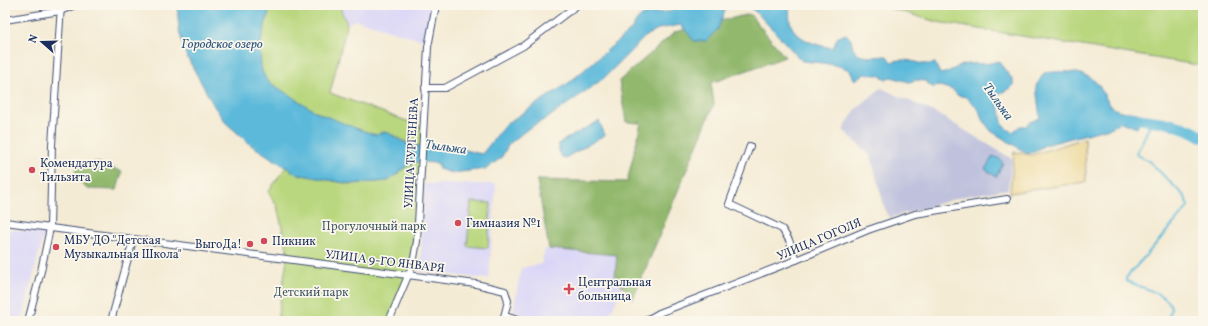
<svg xmlns="http://www.w3.org/2000/svg" width="1208" height="326" font-family="Vollkorn,serif">
<rect width="100%" height="100%" fill="#fbf7ec"/>
<filter id="ink" filterUnits="userSpaceOnUse"><feTurbulence type="fractalNoise" baseFrequency=".025" numOctaves="2"/><feDisplacementMap in="SourceGraphic" scale="8" xChannelSelector="R" yChannelSelector="G"/><feConvolveMatrix kernelMatrix="1 2 1 2 8 2 1 2 1" color-interpolation-filters="sRGB"/></filter>
<filter id="wash" filterUnits="userSpaceOnUse"><feTurbulence type="fractalNoise" baseFrequency=".012" numOctaves="4" result="noise"/><feDisplacementMap in="SourceGraphic" scale="16" xChannelSelector="R" yChannelSelector="G"/><feGaussianBlur stdDeviation="0.9" result="paint"/><feColorMatrix in="noise" values="0 0 0 0 0 0 0 0 0 0 0 0 0 0 0 0 0 1.4 0 .05"/><feComposite in="paint" operator="in"/></filter>
<g filter="url(#wash)">
<rect width="100%" height="100%" fill="#f4ebd4"/>
<!-- built -->
<g fill="#dad6f7">
<path d="M338,5H436L429,42L356,20L347,24Z"/>
<path d="M424,184H496L489,279L417,271L421,262Z"/>
<path d="M5,229L44,233L22,321H5Z"/>
<path d="M545,249L625,250L634,261L607,321H543L513,311L521,268L541,264Z"/>
</g>
<!-- industrial -->
<path fill="#c0c2dd" d="M881,88L938,114L1012,159L1008,189L965,196L890,218L886,213L871,156L843,130L856,109Z"/>
<!-- green -->
<g fill="#b9d77e" stroke="#6a836e">
<path d="M271,5H339L347,24L330,93L423,127L422,146C407,146 399,135 385,133C382,132 380,135 376,135C359,136 279,95 267,81C254,66 262,21 271,5Z"/>
<path d="M886,5H1203V66L937,22L889,8Z"/>
<path d="M416,162L421,163L413,264L389,321H277L288,253L277,206L268,192L286,167L297,174L350,184L388,181L407,166Z"/>
<path d="M471,202L491,203L488,248L467,246Z"/>
</g>
<!-- forest -->
<g fill="#92b86d" stroke="#567466">
<path d="M750,14L785,57L711,83L714,104L633,299L615,277L617,255L549,249L537,180L627,182L641,123L626,122L619,81L675,32Z"/>
<path d="M97,162L122,172L117,190L87,189L74,176L78,164Z"/>
</g>
<!-- sand -->
<path fill="#eeda9e" stroke="#84847e" d="M1085,138L1086,182L1010,193L1014,152L1032,155Z"/>
<!-- water -->
<g fill="#5cb9da" stroke="#3c749c">
<path d="M177,5H271L260,44L261,69L267,81L318,113L358,129L376,135L383,132L389,133L403,142L417,146L450,149L455,148L482,154L506,124L570,82L632,29C645,0 665,22 680,5H727L718,29L706,41H694L681,25L658,29L647,35L604,78L549,117L529,128L509,144L501,158L486,169L452,173L439,169L438,163L416,162L407,166L388,181L350,184L297,174L251,145L225,122L214,106L186,55L179,30Z"/>
<path d="M747,5H789C790,10 789,16 790,21C793,39 818,46 833,48L837,38L846,34C854,41 850,42 854,50C858,60 878,56 887,56L891,62C910,55 919,68 935,63L940,74C948,73 954,68 962,65C974,62 985,66 998,61L1013,80V86C1008,92 999,91 996,97C996,102 998,103 999,107C1003,117 998,126 1013,132L1020,126H1026L1030,122L1040,118L1036,86L1044,73C1062,71 1087,69 1099,86C1103,92 1107,102 1112,107C1120,114 1133,110 1142,115L1137,128L1121,122L1113,127L1045,145L1033,152L1027,153L991,131L982,119L979,110L966,97L957,95L953,90L940,86L932,87L925,81L916,80L909,82L891,77L886,79L878,75L864,74L855,80C852,77 853,74 851,72C845,64 812,62 802,61L759,15Z"/>
<path d="M599,121L605,135L565,158L562,157L559,152V143Z"/>
<path d="M993,156L999,158L1003,163L996,177L985,169Z"/>
</g>
<g fill="none" stroke-linecap="round" stroke-linejoin="round">
<!-- stream -->
<path stroke="#5cb9da" stroke-width="2" d="M1152,121L1136,154L1150,162L1185,197L1188,207L1126,278V281C1137,286 1169,294 1171,307C1172,312 1168,317 1166,321"/>
<!-- river -->
<path stroke="#5cb9da" stroke-width="11" d="M1126,117C1153,121 1179,122 1203,137"/>
</g>
</g>
<g filter="url(#ink)">
<g fill="none" stroke-linecap="round" stroke-linejoin="round">
<defs>
<g id="minor">
<path d="M5,20L60,11L75,5"/>
<path d="M425,88H445L523,46L577,5"/>
<path d="M750,146L729,204L782,229L789,240L796,260"/>
<path d="M5,222L476,284L505,291L508,301L503,321"/>
<path d="M505,316L521,321"/>
<path d="M28,321L41,271L50,228L52,145L61,5"/>
<path d="M111,321L133,240"/>
<path d="M389,321L413,264L417,241L428,47L436,5"/>
<path d="M645,321L659,313L796,260L868,230L915,214L1007,199"/>
</g>
</defs>
<!-- minor casing -->
<use href="#minor" stroke="#3c4b70" stroke-width="8"/>
<!-- minor -->
<use href="#minor" stroke="#fff" stroke-width="6"/>
</g>
</g>
<!-- markers -->
<g fill="#d1495b" stroke="#fbf7ec" stroke-width="1.5">
<circle cx="32" cy="170" r="4"/>
<circle cx="458" cy="223" r="4"/>
<circle cx="264" cy="241" r="4"/>
<circle cx="250" cy="244" r="4"/>
<circle cx="56" cy="247" r="4"/>
<path d="M567 283h4v4h4v4h-4v4h-4v-4h-4v-4h4z"/>
</g>
<g text-anchor="middle" stroke-width="3.5" stroke-linejoin="round" paint-order="stroke">
<!-- street labels -->
<g font-size="12" fill="#1b2f5e" stroke="#fbf7ec">
<text transform="translate(411 153) rotate(-87)" y="4">УЛИЦА ТУРГЕНЕВА</text>
<text transform="translate(819 239) rotate(-23)" y="4">УЛИЦА ГОГОЛЯ</text>
<text transform="translate(385 261) rotate(7)" y="4">УЛИЦА 9-ГО ЯНВАРЯ</text>
</g>
<!-- poi labels -->
<g font-size="12" fill="#1b2f5e" stroke="#fbf7ec" text-anchor="start">
<text x="40" y="167">Комендатура<tspan x="40" dy="14">Тильзита</tspan></text>
<text x="466" y="227">Гимназия №1</text>
<text x="64" y="244">МБУ ДО "Детская<tspan x="64" dy="14">Музыкальная Школа"</tspan></text>
<text x="272" y="245">Пикник</text>
<text x="242" y="248" text-anchor="end">ВыгоДа!</text>
<text x="578" y="286">Центральная<tspan x="578" dy="14">больница</tspan></text>
</g>
<!-- park labels -->
<g font-size="12" fill="#425966" stroke="#fbf7ec">
<text x="374" y="230">Прогулочный парк</text>
<text x="311" y="296">Детский парк</text>
</g>
<!-- water labels -->
<g font-size="13" font-style="italic" fill="#2e5883" stroke="#fbf7ec">
<text x="222" y="48">Городское озеро</text>
<text transform="translate(999 101) rotate(55)" y="5">Тыльжа</text>
<text transform="translate(446 146) rotate(8)" y="5">Тыльжа</text>
</g>
</g>
<!-- margin -->
<rect width="1208" height="326" fill="none" stroke="#fbf7ec" stroke-width="20"/>
<!-- north arrow -->
<g transform="translate(42 42) rotate(290)" stroke="#fbf7ec" stroke-width="3" paint-order="stroke">
<path d="M0-3L7 15L0 10L-7 15Z" fill="#1b2f5e"/>
<text y="-6" font-size="11" font-weight="bold" text-anchor="middle" fill="#1b2f5e">N</text>
</g>
</svg>
